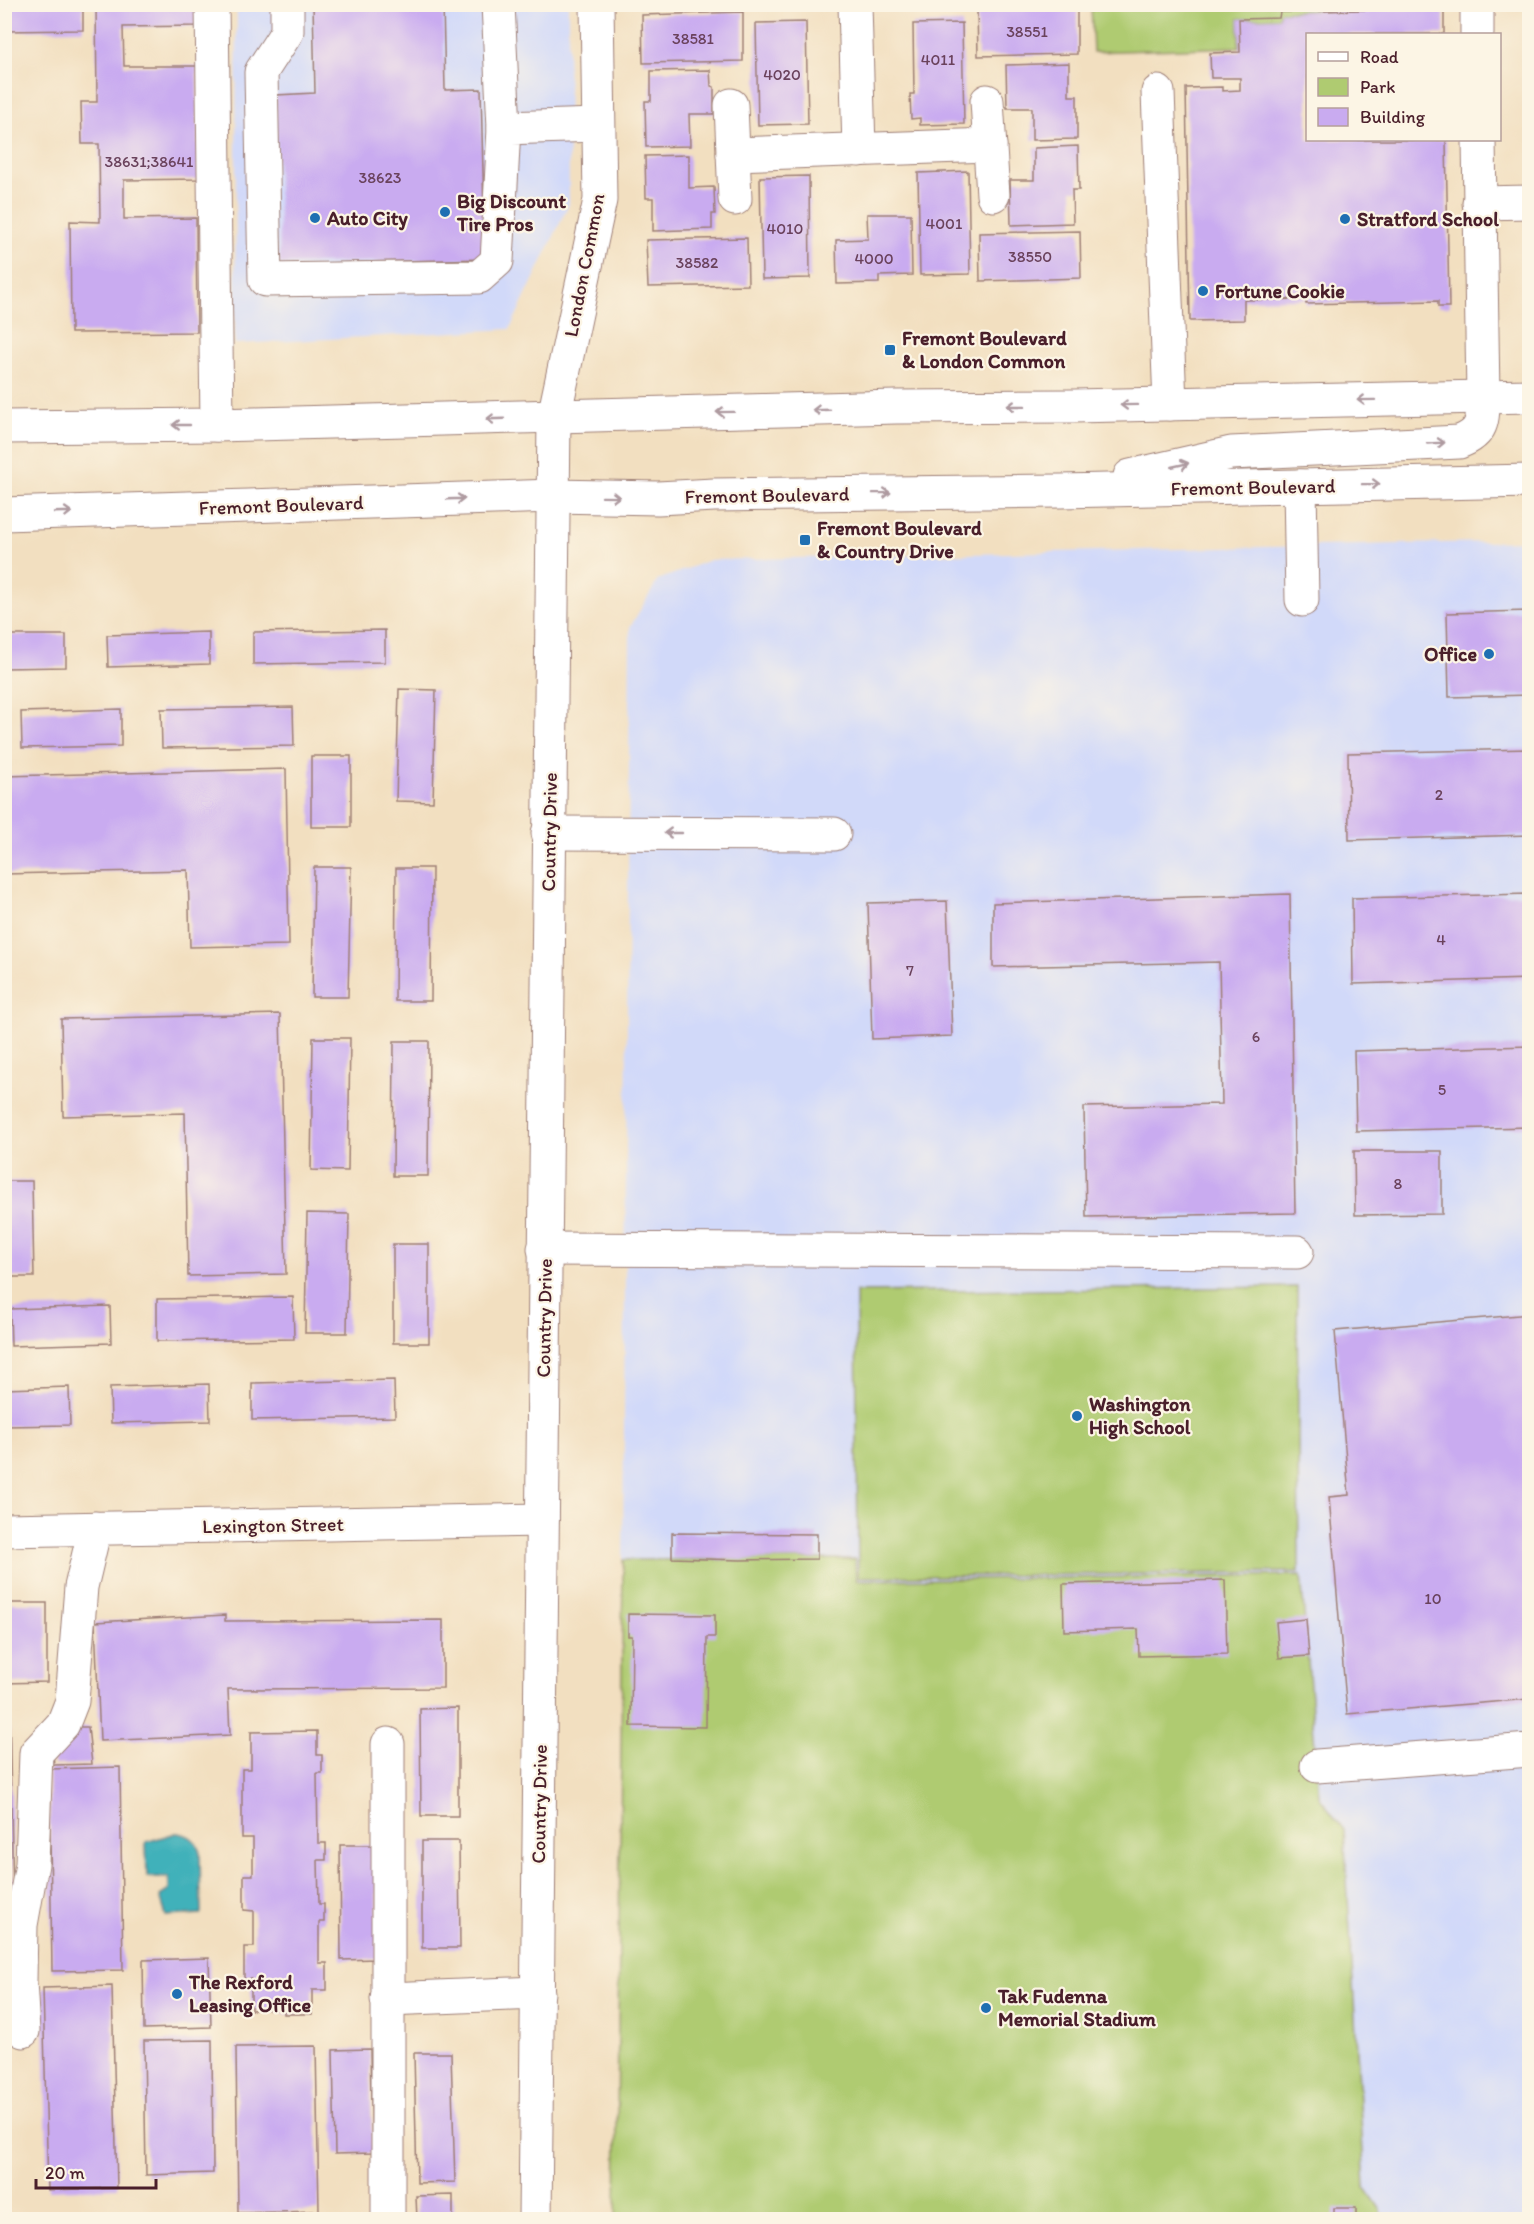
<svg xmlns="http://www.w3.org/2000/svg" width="1534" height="2224" font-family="Itim,sans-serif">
<rect width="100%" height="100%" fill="#fcf5e5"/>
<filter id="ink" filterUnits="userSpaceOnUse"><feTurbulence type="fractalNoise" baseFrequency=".0167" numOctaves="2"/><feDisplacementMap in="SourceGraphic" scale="12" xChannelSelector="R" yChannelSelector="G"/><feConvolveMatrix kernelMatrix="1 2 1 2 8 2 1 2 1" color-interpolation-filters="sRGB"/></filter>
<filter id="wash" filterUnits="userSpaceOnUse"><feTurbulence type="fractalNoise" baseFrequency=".008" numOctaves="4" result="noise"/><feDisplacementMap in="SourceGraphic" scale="24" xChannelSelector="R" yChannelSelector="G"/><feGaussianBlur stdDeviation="1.35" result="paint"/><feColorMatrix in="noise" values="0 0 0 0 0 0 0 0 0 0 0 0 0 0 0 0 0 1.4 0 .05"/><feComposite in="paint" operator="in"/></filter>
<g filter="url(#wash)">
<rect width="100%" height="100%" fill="#f2dfc0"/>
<!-- built -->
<g fill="#d1d9f9">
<path d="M237,5H568L569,204L510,329L235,344Z"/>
<path d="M1529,541V2219H1383L1381,2210L1365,2187L1344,1830L1319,1797L1301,1575L855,1580V1559L623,1560L630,627L658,580L710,560Z"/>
</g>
<!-- green -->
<g fill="#afcb71" stroke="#7c754e" stroke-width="1.5">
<path d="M1323,4L1327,10L1280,12L1279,18L1239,19V47L1093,52L1091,5Z"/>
<path d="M1297,1287L1299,1572L858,1577L856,1292Z"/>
<path d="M855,1559L856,1580L1301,1575L1319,1797L1344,1830L1365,2187L1381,2210L1383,2219L616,2220L623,1560Z"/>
</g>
<!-- water -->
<path fill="#41b1ba" stroke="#466872" stroke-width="1.5" d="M176,1833C189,1834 196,1839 200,1852L201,1914L166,1916L160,1896L169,1890V1877H147L146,1842Z"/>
<g id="blocks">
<!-- building -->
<g fill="#c9abf0">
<path d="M4,4H83V30L4,31Z"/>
<path d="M96,4H197V26L123,27L124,66H197L198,179L124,180V219L196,218L197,332L71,333L70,221L100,222L99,144H82L81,102H97Z"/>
<path d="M313,4H443L445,90L481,89L485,259L280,264L276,95L315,93Z"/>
<path d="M1077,6V54L978,56L977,9Z"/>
<path d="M1444,8V34H1308V140H1446L1449,307H1438V301L1306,304V299L1244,300V320L1190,321L1186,88L1222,87V91L1240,90V78H1211L1210,53L1240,52L1239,19L1279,18L1280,12Z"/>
<path d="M743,12V61L643,63L642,15Z"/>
<path d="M806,22L808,124L758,125L756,23Z"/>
<path d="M962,23L964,124L920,125V118L911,119L910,94H914L913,24Z"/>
<path d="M1069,63V96H1077V139L1032,140V108H1007L1006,65Z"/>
<path d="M710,70L711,86L714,87V114H689L690,146L646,147L645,101H651V71Z"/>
<path d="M1078,146L1079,190H1072L1073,223L1011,225L1010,180H1034V148Z"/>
<path d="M689,155V188L714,187L715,214H712V229L653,231V198H646L645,156Z"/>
<path d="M968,171L970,274L920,275L918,173Z"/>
<path d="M809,176L810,278L762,279L760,177Z"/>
<path d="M867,214H911L912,275L879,276V283L837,284L836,240L868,239Z"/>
<path d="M1080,231L1081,278L980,281L979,233Z"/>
<path d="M747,238L748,285L648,287L646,240Z"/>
<path d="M1530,611V695L1449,697L1447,613Z"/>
<path d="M385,630V662L253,664V632Z"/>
<path d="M209,632V664L108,667L107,635Z"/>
<path d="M4,635H66V667L4,668Z"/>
<path d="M399,689L436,690L433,802L396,801Z"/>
<path d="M293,707L294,746L162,748L161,709Z"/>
<path d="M121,709V746L22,748L21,712Z"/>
<path d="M1530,749V835L1349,840L1348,753Z"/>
<rect x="311" y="756" width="40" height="71"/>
<path d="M286,769L289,945L190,947L188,870L4,874V776Z"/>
<path d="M314,867H351L348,997H312Z"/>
<path d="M396,868H432L431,1001H395Z"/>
<path d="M1290,894L1295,1213L1086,1217L1084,1107L1222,1104L1219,962L993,967V903Z"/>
<path d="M1530,894V979L1353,984L1352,898Z"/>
<path d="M947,901L952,1036L872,1039L868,903Z"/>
<path d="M280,1014L286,1274L188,1276L185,1113L63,1116L61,1019Z"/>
<path d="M313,1038H350L348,1171L311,1170Z"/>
<path d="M394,1041H429L428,1176H393Z"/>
<path d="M1530,1046V1127L1356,1131L1354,1051Z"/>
<path d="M1354,1151H1442V1214L1355,1215Z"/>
<path d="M4,1181H32L34,1277H4Z"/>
<path d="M307,1213L349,1214L347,1333H305Z"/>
<rect x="393" y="1244" width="36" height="99"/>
<path d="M293,1297L294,1339L157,1341V1299Z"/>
<path d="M110,1306L111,1343L11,1346L10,1309Z"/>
<path d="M1530,1314V1699L1347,1714L1329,1497L1349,1495L1335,1331Z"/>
<path d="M394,1380L395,1417L252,1420V1383Z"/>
<path d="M209,1384L210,1421L111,1423L110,1387Z"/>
<path d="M69,1387L70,1425L4,1426V1389Z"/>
<path d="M672,1533L817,1534V1559L740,1560L672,1558Z"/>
<path d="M1225,1580L1227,1654L1139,1656L1138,1629L1064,1631L1063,1584Z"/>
<path d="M4,1603H47V1682L4,1683Z"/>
<path d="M628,1614L715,1615V1637H707L706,1727L631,1726L632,1636H628Z"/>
<path d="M225,1615V1621L443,1620V1688L228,1689L230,1735L100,1741L95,1622Z"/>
<path d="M1306,1619L1309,1656L1279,1658L1276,1622Z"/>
<path d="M458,1708V1816H421L420,1709Z"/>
<path d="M5,1711H9L16,2035H5Z"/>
<path d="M80,1727H88L92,1764L54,1765L53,1754Z"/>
<path d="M317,1731V1755H322V1773H317L318,1843H326V1860H318L319,1904H324V1922H319V1963H327V1990H312V2014H284V2009L251,2010V1979H244V1947H254V1911L244,1910V1875H253V1838H242V1769H251V1732Z"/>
<path d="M120,1767L123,1970L52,1971L49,1769Z"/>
<path d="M422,1841H459L460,1948H422Z"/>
<path d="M340,1845H376L377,1959L341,1960Z"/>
<path d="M209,1958L211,2027L144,2029L143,1960Z"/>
<path d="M112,1986L117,2188L48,2190L43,1988Z"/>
<path d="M212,2040L213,2173L146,2175L144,2041Z"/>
<path d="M316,2046L319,2211L238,2213L236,2047Z"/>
<path d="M370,2049L372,2153L335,2154L333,2050Z"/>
<path d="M414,2053H451L455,2182L417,2183Z"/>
<path d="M453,2195V2220H417L416,2196Z"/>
<rect x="1334" y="2208" width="22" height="12"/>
</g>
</g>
</g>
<g filter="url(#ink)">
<use href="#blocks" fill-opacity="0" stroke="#9e7f76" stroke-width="1.5"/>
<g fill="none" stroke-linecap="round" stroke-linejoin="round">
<defs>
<g id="minor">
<path d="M212,4L217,425"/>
<path d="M287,4V32L261,72L265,280L479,277L497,261L504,128L598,125"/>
<path d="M498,4L504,128"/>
<path d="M855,4L859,150"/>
<path d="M1477,4V34"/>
<path d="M1158,92L1170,404"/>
<path d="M987,101L993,195"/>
<path d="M731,105L735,199"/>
<path d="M1479,140L1483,397"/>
<path d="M733,154L990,145"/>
<path d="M1479,203L1530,202"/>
<path d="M1300,486L1302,600"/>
<path d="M548,833L834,834"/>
<path d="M544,1249L1297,1252"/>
<path d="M4,1530L542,1520"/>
<path d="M1317,1766L1530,1750"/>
<path d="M387,1999L538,1993"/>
<path d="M23,2031L20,1982L21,1925L32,1864L36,1753L63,1724L72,1701L81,1587L95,1528"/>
<path d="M388,2220V1744"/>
<path d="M535,2220L554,417L600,200L597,4"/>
</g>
<g id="major">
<path d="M4,427L217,425L896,407L1074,406L1530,396"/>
<path d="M1130,476L1231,453L1459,442C1483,433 1483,421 1483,397"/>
<path d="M4,514L553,496L658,498L714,495L1061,491L1530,481"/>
</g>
</defs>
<!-- minor casing -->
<use href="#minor" stroke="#9e7f76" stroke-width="35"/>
<!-- major casing -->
<use href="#major" stroke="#9e7f76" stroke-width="35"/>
<!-- minor -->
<use href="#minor" stroke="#fff" stroke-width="33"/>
<!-- major -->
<use href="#major" stroke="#fff" stroke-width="33"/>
</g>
<!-- one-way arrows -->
<defs><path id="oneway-shaft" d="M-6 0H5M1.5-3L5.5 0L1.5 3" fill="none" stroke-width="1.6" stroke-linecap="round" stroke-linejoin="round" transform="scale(1.5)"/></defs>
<g stroke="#ae9aa0">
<use href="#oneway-shaft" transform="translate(1366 400) rotate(179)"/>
<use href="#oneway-shaft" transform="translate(1129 405) rotate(179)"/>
<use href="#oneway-shaft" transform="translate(1016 406) rotate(180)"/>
<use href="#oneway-shaft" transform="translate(821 410) rotate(178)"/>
<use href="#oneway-shaft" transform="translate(725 412) rotate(179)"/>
<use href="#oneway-shaft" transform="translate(495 419) rotate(178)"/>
<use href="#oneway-shaft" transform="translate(181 425) rotate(180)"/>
<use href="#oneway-shaft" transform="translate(1436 443) rotate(-3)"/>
<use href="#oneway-shaft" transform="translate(1180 465) rotate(-13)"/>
<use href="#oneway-shaft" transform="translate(1371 484) rotate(-1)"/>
<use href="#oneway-shaft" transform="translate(882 493) rotate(-1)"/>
<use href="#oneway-shaft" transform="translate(611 497) rotate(1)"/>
<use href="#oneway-shaft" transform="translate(456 499) rotate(-2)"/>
<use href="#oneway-shaft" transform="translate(63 512) rotate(-2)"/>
<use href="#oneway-shaft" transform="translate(673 833) rotate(-180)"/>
</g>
</g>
<!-- markers -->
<g fill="#1f6fb2" stroke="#fcf5e5" stroke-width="2">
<circle cx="445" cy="212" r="6"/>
<circle cx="315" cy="218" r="6"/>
<circle cx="1345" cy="219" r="6"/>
<circle cx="1203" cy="291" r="6"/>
<rect x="884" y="344" width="12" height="12" rx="3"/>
<rect x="799" y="534" width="12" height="12" rx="3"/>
<circle cx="1489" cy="654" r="6"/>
<circle cx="1077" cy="1416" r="6"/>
<circle cx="177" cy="1994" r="6"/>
<circle cx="986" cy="2008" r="6"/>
</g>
<g text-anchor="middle" stroke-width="4.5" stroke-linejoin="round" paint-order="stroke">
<!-- number labels -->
<g font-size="16" fill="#6a425c">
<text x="1027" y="37">38551</text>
<text x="693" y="44">38581</text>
<text x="938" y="65">4011</text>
<text x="782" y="80">4020</text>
<text x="149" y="167">38631;38641</text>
<text x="380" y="183">38623</text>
<text x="944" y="229">4001</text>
<text x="785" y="234">4010</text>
<text x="1030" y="262">38550</text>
<text x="874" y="264">4000</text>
<text x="697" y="268">38582</text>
<text x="1439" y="800">2</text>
<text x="1441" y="945">4</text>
<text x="910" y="976">7</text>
<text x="1256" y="1042">6</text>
<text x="1442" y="1095">5</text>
<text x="1398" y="1189">8</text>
<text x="1433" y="1604">10</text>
</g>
<!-- poi labels -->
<g font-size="20" font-weight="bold" fill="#4a1f2b" stroke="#fcf5e5" text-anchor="start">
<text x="457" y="208">Big Discount<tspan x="457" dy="23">Tire Pros</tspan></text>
<text x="327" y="225">Auto City</text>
<text x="1357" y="226">Stratford School</text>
<text x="1215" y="298">Fortune Cookie</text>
<text x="902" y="345">Fremont Boulevard<tspan x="902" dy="23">&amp; London Common</tspan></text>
<text x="817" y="535">Fremont Boulevard<tspan x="817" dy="23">&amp; Country Drive</tspan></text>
<text x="1477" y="661" text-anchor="end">Office</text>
<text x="1089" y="1411">Washington<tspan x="1089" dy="23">High School</tspan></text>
<text x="189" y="1989">The Rexford<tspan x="189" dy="23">Leasing Office</tspan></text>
<text x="998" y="2003">Tak Fudenna<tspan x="998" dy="23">Memorial Stadium</tspan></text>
</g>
<!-- street labels -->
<g font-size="20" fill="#4a1f2b" stroke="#fcf5e5">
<text transform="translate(584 265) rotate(-79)" y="7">London Common</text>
<text transform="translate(1253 487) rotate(-1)" y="7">Fremont Boulevard</text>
<text transform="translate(767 495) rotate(-1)" y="7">Fremont Boulevard</text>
<text transform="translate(281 505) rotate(-2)" y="7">Fremont Boulevard</text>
<text transform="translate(549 832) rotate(-89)" y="7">Country Drive</text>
<text transform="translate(544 1318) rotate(-89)" y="7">Country Drive</text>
<text transform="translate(273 1525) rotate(-1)" y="7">Lexington Street</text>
<text transform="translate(539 1804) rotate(-89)" y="7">Country Drive</text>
</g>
</g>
<!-- margin -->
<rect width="1534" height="2224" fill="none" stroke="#fcf5e5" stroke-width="24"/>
<!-- legend -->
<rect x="1306" y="33" width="195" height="108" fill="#fcf5e5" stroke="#b59f9b" stroke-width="1.5"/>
<rect x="1318" y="52" width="30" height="9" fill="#ffffff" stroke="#b59f9b" stroke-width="1.5"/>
<text x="1360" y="63" font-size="18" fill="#4a1f2b">Road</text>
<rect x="1318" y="78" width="30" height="18" fill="#afcb71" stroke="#b59f9b" stroke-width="1.5"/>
<text x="1360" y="93" font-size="18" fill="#4a1f2b">Park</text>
<rect x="1318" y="108" width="30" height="18" fill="#c9abf0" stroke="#b59f9b" stroke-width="1.5"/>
<text x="1360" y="123" font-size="18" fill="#4a1f2b">Building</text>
<!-- scale -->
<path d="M36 2179v9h120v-9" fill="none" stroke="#4a1f2b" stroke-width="3"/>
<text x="45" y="2179" font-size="18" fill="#4a1f2b" stroke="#fcf5e5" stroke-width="4.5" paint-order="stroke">20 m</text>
</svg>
